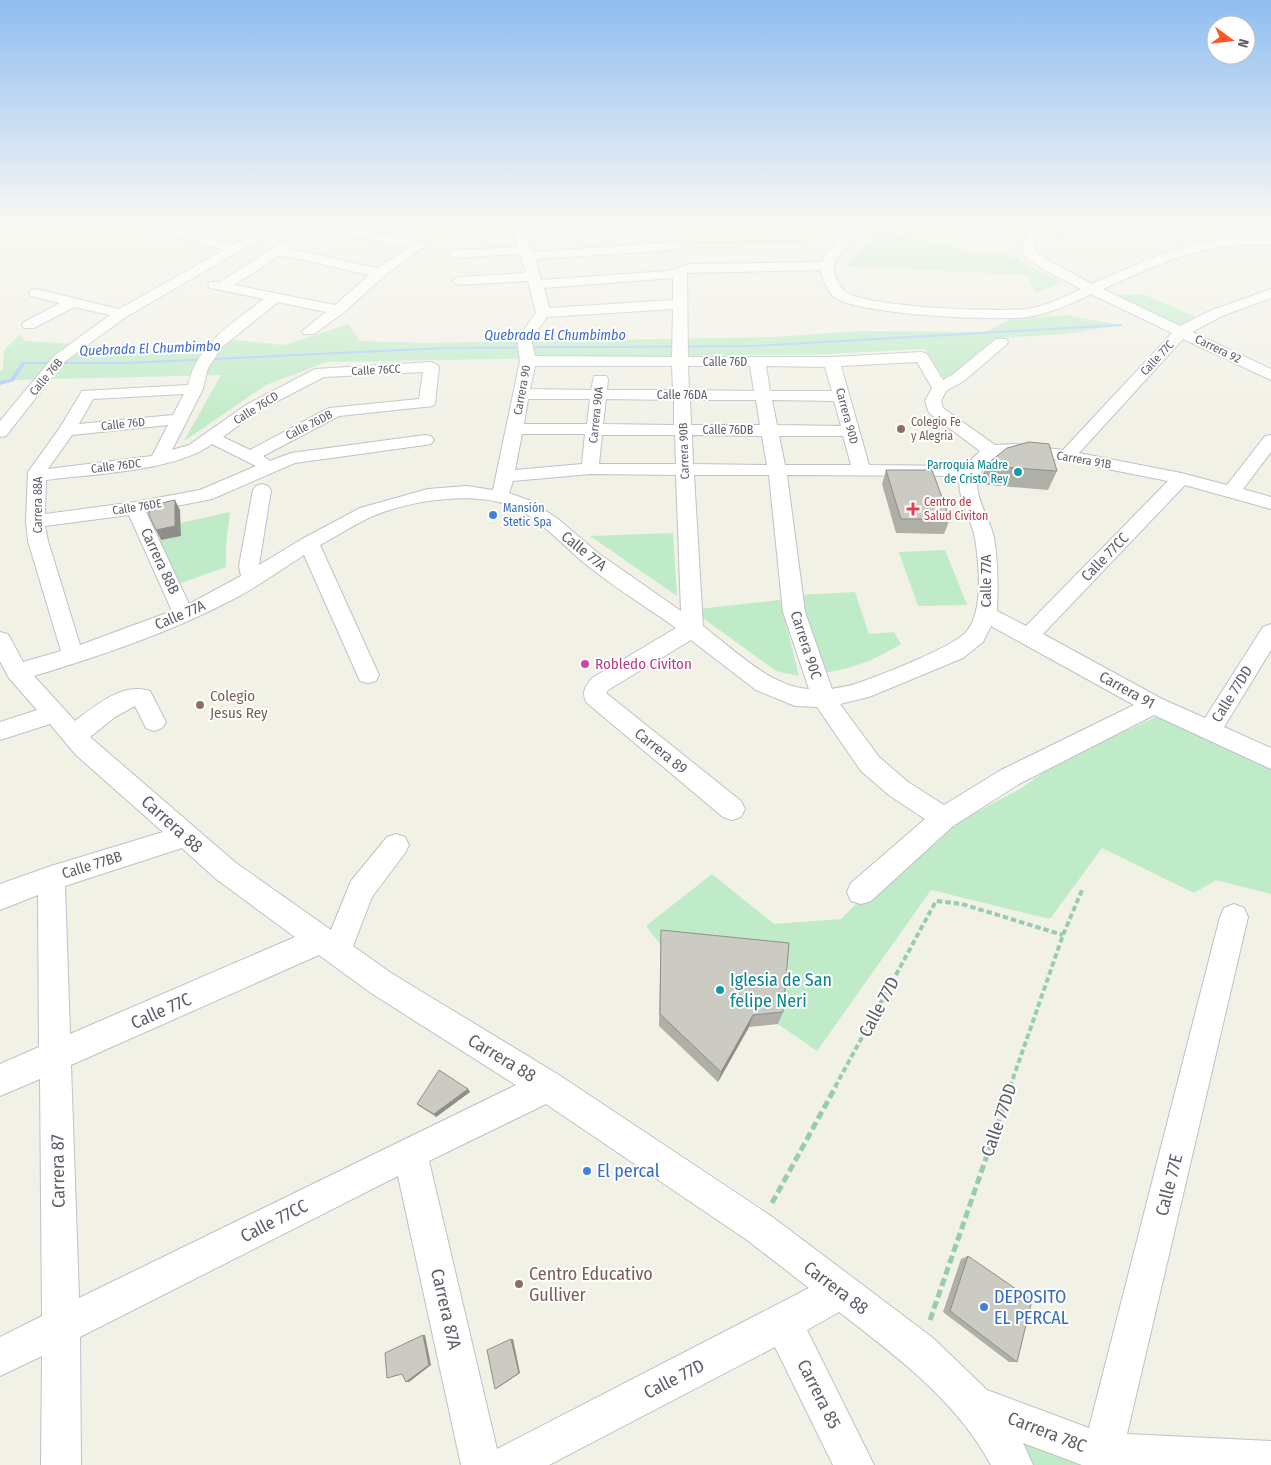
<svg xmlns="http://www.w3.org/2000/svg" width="1271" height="1465" font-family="'Fira Sans Condensed',sans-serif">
<rect width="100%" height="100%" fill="#f1f1e6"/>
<!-- green -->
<g fill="#c0ebc8">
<path d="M993,223H1196L1177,232H1120L1049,238L1065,225L1015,226Z"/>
<path d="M878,230L978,253L1004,251L1036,270L1063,282L1035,293L1027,275L846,266Z"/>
<path d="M1143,294L1196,317L1180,327L1116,295Z"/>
<path d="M1066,315L1120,325L1066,334L995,338L945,380L925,349L811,355H725L327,362L266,385L184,441L221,375L12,380L0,384V371L3,369L4,350L20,334L25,341L96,345L148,354H194L235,340L285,345L348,324L360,341L426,343L773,337L860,331L985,332L1011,319Z"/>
<path d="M230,512L226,544V567L176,585L154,541L180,536V523Z"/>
<path d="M673,533L677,596L590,536Z"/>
<path d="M945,550L967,605L918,606L899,552Z"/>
<path d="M855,592L869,634L894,632L901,644C872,661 855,668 823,673L808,634L800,595Z"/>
<path d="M780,600L799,676L776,671L700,616L698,609Z"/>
<path d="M1158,716L1271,766V894L1216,880L1194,893L1102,848L1050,919L931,890L817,1051L778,1024L784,957L660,944L646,926L712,874L774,924L841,919L904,856L954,824L1020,789L1058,762Z"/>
<path d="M974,1405L1107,1465H1013Z"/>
</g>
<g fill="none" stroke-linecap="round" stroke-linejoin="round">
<!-- stream -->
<path fill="#a8caff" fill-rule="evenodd" d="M1120,324H1122V326L753,347L445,349L126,364H25L14,381L0,385V381L10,379L22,362H126L445,347L753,345Z"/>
<defs>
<g id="minor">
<path d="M144,223H162L233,245L273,223H287L126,317L64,362L6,436L0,437V421L54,356L110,315L74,307L34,328H24L22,325L24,322L60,303L31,296L29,293L31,290L36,289L119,309L224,250L146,226Z"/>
<path d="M312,223H324L419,242L425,246L384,276L343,313L314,334H304L302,331L326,312L278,302L222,347L208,368L203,389L172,450L189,445L246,405L315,369L431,362L436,364L439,367L435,403L433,406L339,416L263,456L270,461L291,453L425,435L431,436L434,440L431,444L425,445L295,463L212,499L146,512L189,604L241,576L239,566L253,490L256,486L262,484L268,486L271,490L259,565L302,539L360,508L428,489L467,486L493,490L520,361L517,339L536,313L528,281L459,285L452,281L459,277L526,273L520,254L454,258L448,254L454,250L518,247L513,231L515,228L609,223H680L674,227L526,234L532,252L676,242L682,246L676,250L535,259L541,280L667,271L690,264L822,262L826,254L857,223H870C863,235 835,252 834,266C833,272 839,286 843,290C863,308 998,312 1027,309C1046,306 1064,297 1081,289L1043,269L1024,256C1019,244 1026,236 1033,226L1037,225L1043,229L1035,241V252L1053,263L1092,284C1151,257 1204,234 1271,237V245C1206,241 1160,263 1103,289L1180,326L1212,310L1271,289V298L1222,316L1192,332L1271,369V380L1183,339L1079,453L1181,473L1227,485L1265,436L1271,435V452L1243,489L1271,497V509L1185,485L1043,634L1162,699L1205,718L1263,627L1271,624V650L1224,727L1271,748V769L1154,715L1019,784L953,826L871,901L861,904L851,901L847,892L851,883L925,819L890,796L861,771L817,707L795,706L756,690L691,640L608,690L606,693L741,801L745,809L741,817L732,820L723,817L587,703C581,693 585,687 592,678L676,628C645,606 612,586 583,562C562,544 543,523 518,509C479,489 412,500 373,516C355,524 337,536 320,545L379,675L376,681L368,683L360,681L304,555C280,570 256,588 230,601C168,633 100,656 34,676L75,721C96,705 123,682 150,691L166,722L162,728L154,731L146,728L135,706L115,717L90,737L236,863L331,930L351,881L387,837L396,834L405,837L409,845L405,853L372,897L353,946L391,973L559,1075L771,1216L933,1338L987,1390L1089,1428L1220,917L1224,908L1234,904L1244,908L1248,917L1127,1434L1271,1441V1465H1082L1023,1443L1033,1465H991C956,1400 896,1356 839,1312L807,1330L874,1465H833L775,1347L549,1465H461L398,1176L80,1337L81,1465H41L42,1356L0,1376V1337L42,1316L40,1079L0,1096V1064L39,1047L38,895L0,910V884L51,866L163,832L76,755L50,724L0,740V722L37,710L9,678L0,661V632L8,634L23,662L61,651L28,541L26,521L28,472L59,429L82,391L188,385C198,343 232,324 264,299L210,288L208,285L210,282H220ZM319,229L408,248L377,268L290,249ZM281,255L369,275L335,305L234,285ZM821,270C823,279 827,291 834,297C859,315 994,321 1027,317C1049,314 1071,304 1091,294L1172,333L1063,450L1015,444L995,445L943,408L941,401L946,391L964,381L1006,345L1008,342L1006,339H996L952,375L943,380L927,354L922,352L832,357H688L687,273ZM673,278V300L549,308L544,288ZM673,309L672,357L535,356L531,339L547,317ZM917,362L932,388L925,401L929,413L980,451L965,466L869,465L841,366ZM535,366H672L673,390H607L608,379L606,376H594L591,390L530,389ZM688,366H750L754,391L689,390ZM766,366L825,367L832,391H770ZM423,372L419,399L329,408L250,450L223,437L258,411L324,377ZM184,394L173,415L79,424L93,399ZM528,399H590L587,424H524ZM606,399L674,400V425L603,424ZM690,400H756L760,425H691ZM772,400L834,401L841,426L777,425ZM168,425L152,456L48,469L72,435ZM522,434H585L582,464L515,470ZM602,435H675L676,464H599ZM692,435L762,436L767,465L693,464ZM779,436H843L851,465H785ZM212,444L256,466L200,490L135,502L45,514L46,480C91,474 177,471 212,444ZM1015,454L1067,461L1168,481L1026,626L997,611C998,586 998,563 994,538C990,516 965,486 985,467C997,454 998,456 1015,454ZM590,474L676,475L681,611L598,553L558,519L531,501L509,493L513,481ZM694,475H769L783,612L809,689C771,687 733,649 703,626ZM787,475L960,476C956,497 971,518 975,538C979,564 984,609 967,631C956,646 879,676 858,683C850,686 840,687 832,689L805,612ZM129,515L172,611L80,645L48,541L45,526ZM991,626L1134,705L1001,770L944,805L908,782L879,757L840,704L869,697L963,658L983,642ZM182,848L216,879L295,937L70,1034L65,886ZM319,955L371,993L516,1085L79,1298L71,1065ZM546,1104L747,1240L809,1288L497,1449L429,1161Z"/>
<path d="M962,223L996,224L998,227L992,231L964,226Z"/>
</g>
</defs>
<!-- minor casing -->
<use href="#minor" stroke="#bfc1c8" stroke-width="2"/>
<!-- path-far2 -->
<path stroke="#98ccb0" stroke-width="2" stroke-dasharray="3 1" stroke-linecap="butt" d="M693,243L803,241"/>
<!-- path-far1 -->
<g stroke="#98ccb0" stroke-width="4" stroke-dasharray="5.5 3" stroke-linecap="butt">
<path d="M835,1087L936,901L962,904L1063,935"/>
<path d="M1010,1087L1063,935L1082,890"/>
</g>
<!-- path -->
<g stroke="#98ccb0" stroke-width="5" stroke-dasharray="8 4" stroke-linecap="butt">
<path d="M772,1203L836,1086"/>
<path d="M930,1320L1011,1086"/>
</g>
<!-- minor -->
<use href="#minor" fill="#fff" fill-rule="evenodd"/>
</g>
<!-- wall -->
<g fill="#afafa8">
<path d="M987,464L1057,471L1048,490L979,484Z"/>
<path d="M886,470L950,519L944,534L896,533L882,484Z"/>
<path d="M661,930L783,1012L778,1024L749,1027L718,1082L659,1026Z"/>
<path d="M468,1089L470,1092L436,1117L419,1106L417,1104Z"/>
<path d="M968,1256L1017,1362H1009L943,1312L961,1259Z"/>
</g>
<!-- shaded-wall -->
<g fill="#8f8e88">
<path d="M175,500L180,510L181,536L161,540L156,530Z"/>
<path d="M753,1015L749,1027L718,1082L721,1072Z"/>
<path d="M468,1089L470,1092L436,1117L434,1114Z"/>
<path d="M423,1335H425L431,1365L409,1382H406Z"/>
<path d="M511,1339H513L520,1373L496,1389H495Z"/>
</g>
<!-- building -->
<g fill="#cccbc3" stroke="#8f8e88">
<path d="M1029,442L1049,444L1057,471L987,466V464L1007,448Z"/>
<path d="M886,470H932L950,519H901Z"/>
<path d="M175,500V526L156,530L149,515V506Z"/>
<path d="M661,930L789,943L783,1012L753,1015L721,1072L660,1014Z"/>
<path d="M439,1070L468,1089L434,1114L417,1104Z"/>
<path d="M968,1256L1032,1300L1017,1362L950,1311Z"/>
<path d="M423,1335L429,1365L406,1382L402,1374L387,1378L385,1353Z"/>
<path d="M511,1339L519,1373L495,1389L487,1350Z"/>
</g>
<!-- sky -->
<linearGradient id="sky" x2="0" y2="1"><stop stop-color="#8ebdf1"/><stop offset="0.52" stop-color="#f9f9f4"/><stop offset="1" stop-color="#f9f9f4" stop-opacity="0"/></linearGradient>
<rect width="1271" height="428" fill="url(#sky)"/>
<!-- markers -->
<g fill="#8d6e63" stroke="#fff" stroke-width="2">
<circle cx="901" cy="429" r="5"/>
<circle cx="200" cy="705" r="5"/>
<circle cx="519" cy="1284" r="5"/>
</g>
<g fill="#0f9aa8" stroke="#fff" stroke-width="2">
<circle cx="1018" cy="472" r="5"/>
<circle cx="720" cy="990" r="5"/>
</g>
<path fill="#e0444e" stroke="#fff" stroke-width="2" d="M910.5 501.5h5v5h5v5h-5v5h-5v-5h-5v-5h5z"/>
<g fill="#3f7fe0" stroke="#fff" stroke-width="2">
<circle cx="493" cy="515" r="5"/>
<circle cx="587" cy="1171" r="5"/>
<circle cx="984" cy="1307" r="5"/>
</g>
<circle fill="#d1479c" stroke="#fff" stroke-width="2" cx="585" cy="664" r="5"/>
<g text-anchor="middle" stroke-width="4" stroke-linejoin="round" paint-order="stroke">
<!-- far-street labels -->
<g font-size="12" fill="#5d6068" stroke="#fff">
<text transform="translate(1218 349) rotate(26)" y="4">Carrera 92</text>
<text transform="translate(1157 358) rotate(-47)" y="4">Calle 77C</text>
<text x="725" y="366">Calle 76D</text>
<text transform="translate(376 370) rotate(-3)" y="4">Calle 76CC</text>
<text transform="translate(46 377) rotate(-50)" y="4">Calle 76B</text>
<text transform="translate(522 390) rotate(-80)" y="4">Carrera 90</text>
<text x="682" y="399">Calle 76DA</text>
<text transform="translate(256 408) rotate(-32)" y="4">Calle 76CD</text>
<text transform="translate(596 415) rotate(-84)" y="4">Carrera 90A</text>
<text transform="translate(847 416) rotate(75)" y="4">Carrera 90D</text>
<text transform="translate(123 424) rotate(-6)" y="4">Calle 76D</text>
<text transform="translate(309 425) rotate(-27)" y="4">Calle 76DB</text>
<text x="728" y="434">Calle 76DB</text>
<text transform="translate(684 451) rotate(-92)" y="4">Carrera 90B</text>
<text transform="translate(1084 460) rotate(10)" y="4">Carrera 91B</text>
<text transform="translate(116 466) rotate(-7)" y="4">Calle 76DC</text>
<text transform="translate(38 505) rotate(-90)" y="4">Carrera 88A</text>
<text transform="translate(137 507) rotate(-9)" y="4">Calle 76DE</text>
</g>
<!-- far-education labels -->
<g font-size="12" fill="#785e54" stroke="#fff" text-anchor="start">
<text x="911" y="426">Colegio Fe<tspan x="911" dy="14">y Alegria</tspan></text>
</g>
<!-- far-culture labels -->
<g font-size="12" fill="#0d838f" stroke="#fff" text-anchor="end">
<text x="1008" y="469">Parroquia Madre<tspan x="1008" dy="14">de Cristo Rey</tspan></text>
</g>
<!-- far-health labels -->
<g font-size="12" fill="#be3a42" stroke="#fff" text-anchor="start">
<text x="924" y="506">Centro de<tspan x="924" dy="14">Salud Civiton</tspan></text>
</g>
<!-- far-shop labels -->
<g font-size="12" fill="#366cbe" stroke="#fff" text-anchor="start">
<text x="503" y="512">Mansión<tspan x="503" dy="14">Stetic Spa</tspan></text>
</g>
<!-- far-water labels -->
<g font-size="14" font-style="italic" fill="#3d6bd0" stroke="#fff">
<text x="555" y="340">Quebrada El Chumbimbo</text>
<text transform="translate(150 348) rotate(-2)" y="5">Quebrada El Chumbimbo</text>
</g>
<!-- street labels -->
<g font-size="15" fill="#5d6068" stroke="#fff">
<text transform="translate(584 551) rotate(39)" y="5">Calle 77A</text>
<text transform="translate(1105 557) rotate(-46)" y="5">Calle 77CC</text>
<text transform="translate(160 561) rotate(65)" y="5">Carrera 88B</text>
<text transform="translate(986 581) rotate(-90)" y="5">Calle 77A</text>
<text transform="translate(180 615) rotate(-23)" y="5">Calle 77A</text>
<text transform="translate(806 645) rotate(72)" y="5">Carrera 90C</text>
<text transform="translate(1127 690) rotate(29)" y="5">Carrera 91</text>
<text transform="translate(1232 694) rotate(-58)" y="5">Calle 77DD</text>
<text transform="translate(661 751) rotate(39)" y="5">Carrera 89</text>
<text transform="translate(92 865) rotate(-17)" y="5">Calle 77BB</text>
</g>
<!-- hotel labels -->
<g font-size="15" fill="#b23c85" stroke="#fff" text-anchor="start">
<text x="595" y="669">Robledo Civiton</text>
</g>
<!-- education labels -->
<g font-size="15" fill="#785e54" stroke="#fff" text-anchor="start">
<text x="210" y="701">Colegio<tspan x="210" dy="17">Jesus Rey</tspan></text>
</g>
<!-- near-street labels -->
<g font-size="18" fill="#5d6068" stroke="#fff">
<text transform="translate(172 824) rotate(42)" y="6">Carrera 88</text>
<text transform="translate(879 1007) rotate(-62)" y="6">Calle 77D</text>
<text transform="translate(161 1011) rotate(-24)" y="6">Calle 77C</text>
<text transform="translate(502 1058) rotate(31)" y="6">Carrera 88</text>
<text transform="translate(999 1120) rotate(-71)" y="6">Calle 77DD</text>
<text transform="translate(58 1171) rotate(-91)" y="6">Carrera 87</text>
<text transform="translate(1169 1185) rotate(-76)" y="6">Calle 77E</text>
<text transform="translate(274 1221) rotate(-27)" y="6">Calle 77CC</text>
<text transform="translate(836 1288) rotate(37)" y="6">Carrera 88</text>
<text transform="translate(446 1309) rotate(77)" y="6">Carrera 87A</text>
<text transform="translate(674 1379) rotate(-27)" y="6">Calle 77D</text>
<text transform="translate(819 1394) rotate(63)" y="6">Carrera 85</text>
<text transform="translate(1047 1432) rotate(21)" y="6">Carrera 78C</text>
</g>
<!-- near-culture labels -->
<g font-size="18" fill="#0d838f" stroke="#fff" text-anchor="start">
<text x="730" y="986">Iglesia de San<tspan x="730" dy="21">felipe Neri</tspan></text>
</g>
<!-- near-shop labels -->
<g font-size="18" fill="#366cbe" stroke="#fff" text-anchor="start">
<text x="597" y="1177">El percal</text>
<text x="994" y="1303">DEPOSITO<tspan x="994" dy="21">EL PERCAL</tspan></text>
</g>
<!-- near-education labels -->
<g font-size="18" fill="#785e54" stroke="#fff" text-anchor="start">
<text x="529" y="1280">Centro Educativo<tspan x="529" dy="21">Gulliver</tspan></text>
</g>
</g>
<!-- north arrow -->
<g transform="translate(1231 40) rotate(105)"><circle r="24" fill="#ffffff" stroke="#bebfc3"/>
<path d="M0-4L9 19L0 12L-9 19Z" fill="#fa5923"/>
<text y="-8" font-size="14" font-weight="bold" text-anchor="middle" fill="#5d6068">N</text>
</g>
</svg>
